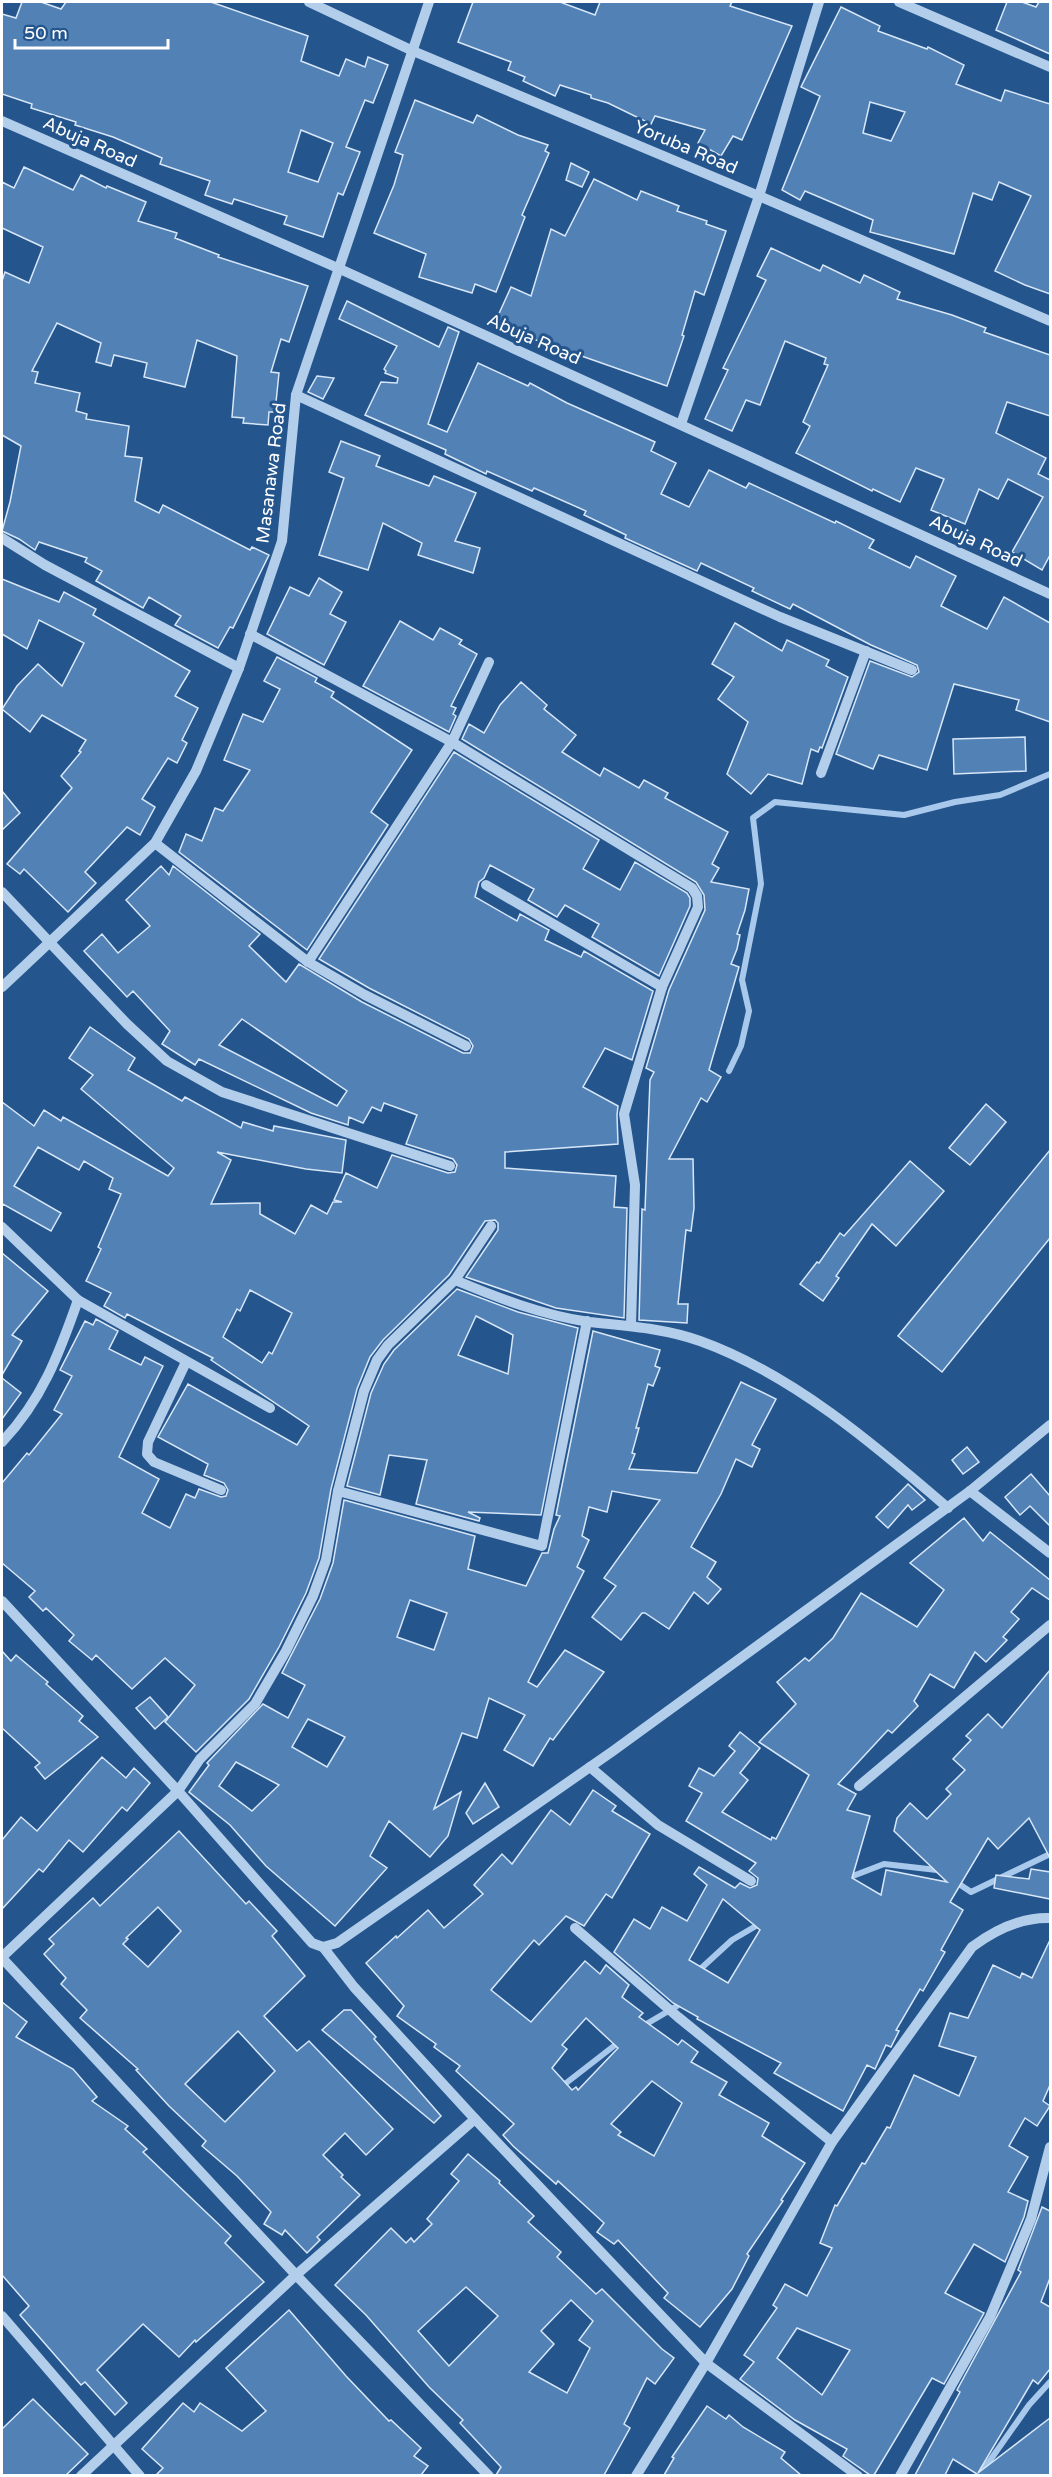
<svg xmlns="http://www.w3.org/2000/svg" width="1052" height="2477" font-family="'Varela Round',sans-serif">
<rect width="100%" height="100%" fill="#24558d"/>
<g fill="none" stroke-linecap="round" stroke-linejoin="round">
<!-- stream -->
<g stroke="#a8c9ec" stroke-width="6">
<path d="M729,1071L741,1046L749,1011L742,980L761,884L753,818L775,802L904,815L955,802L1000,795L1050,774"/>
<path d="M845,1879L884,1864L937,1870L942,1873"/>
<path d="M953,1880L971,1892L1050,1854"/>
<path d="M696,1973L732,1940L761,1923"/>
<path d="M643,2026L677,2006L680,2000"/>
<path d="M561,2087L619,2042"/>
<path d="M979,2476L1029,2405L1050,2382"/>
</g>
</g>
<!-- building -->
<g fill="#5181b5" stroke="#d8e7f8" stroke-width="1.5" fill-rule="evenodd">
<path d="M22,2H41L61,9L66,2H211L308,36L301,61L339,76L346,59L365,67L368,57L388,65L373,103L365,100L346,147L360,152L343,195L338,193L323,237L284,224L287,216L234,199L232,204L205,195L210,181L160,164L162,158L113,137L75,125L76,122L31,108L32,104L2,94V14L16,18ZM301,130L333,143L318,182L288,172Z"/>
<path d="M473,2H560L595,15L600,2H732L730,6L792,26L742,140L733,136L721,156L698,143L705,130L655,116L651,124L608,103L591,98V95L560,85L555,96L523,81L525,77L508,70L511,62L458,42Z"/>
<path d="M1007,2H1022L1036,7L1039,2H1050V54L996,30Z"/>
<path d="M841,7L880,26L878,31L927,49L928,47L964,65L956,84L1001,101L1005,90L1050,104V294L1025,285L995,271L1031,196L999,182L992,200L973,193L954,254L870,232L873,220L805,191L800,200L782,190L820,96L801,87ZM870,102L905,112L891,141L863,133Z"/>
<path d="M415,100L473,123L477,115L518,135L548,145L545,151L549,153L522,215L525,217L496,292L475,284L472,293L419,277L426,254L374,233L394,185L403,155L395,152Z"/>
<path d="M571,163L589,172L582,187L566,180Z"/>
<path d="M24,167L73,190L81,175L106,188L107,186L146,202L138,221L177,233L175,238L219,255L218,257L308,286L289,342L281,339L271,372L279,373L275,412H269L268,425L243,423L244,418L232,417L237,356L197,340L185,387L144,377L147,363L114,355L111,366L96,362L101,343L57,323L32,371L38,372L35,383L80,393L76,411L87,414L86,419L129,426L125,456L142,458L135,501L159,513L163,505L250,550L252,547L269,555L233,628L230,627L218,648L175,625L181,616L149,597L143,608L96,581L102,571L85,562L87,558L39,542L35,550L19,539L2,531L10,502L21,446L2,435V281L5,272L29,283L43,247L2,228V182L14,188Z"/>
<path d="M594,179L637,200L641,191L679,206L677,211L707,221L706,224L726,231L704,295L695,291L682,335L684,336L667,386L536,340L497,318L511,287L531,296L551,229L565,236Z"/>
<path d="M771,248L820,271L823,265L860,283L864,275L900,292L897,299L952,315L986,328L984,332L1050,355V416L1007,402L996,433L1046,458L1038,474L1050,480V555L1042,570L1012,552L1043,497L1008,479L998,499L979,489L965,524L931,510L944,479L916,468L900,502L873,489L872,491L796,453L810,426L803,422L828,365L824,364L826,358L785,341L760,405L746,400L732,431L705,419L728,370L723,368L766,280L757,276Z"/>
<path d="M347,301L439,347L448,327L459,332L428,424L447,432L478,363L528,386L530,383L567,403L655,442L651,451L676,463L661,494L689,507L709,470L746,488L749,483L835,523L836,521L874,540L869,548L910,568L916,556L956,576L941,606L987,629L1004,597L1050,623V722L1016,710L1019,700L954,684L927,770L879,755L873,769L836,754L870,661L912,677L919,672L917,665L871,645L793,604L790,609L752,591L754,588L701,563L697,571L625,538L626,535L584,515L586,511L534,488L532,491L487,471L486,474L445,454L446,450L365,415L381,382L397,383L398,378L385,373L386,371L384,369L397,346L339,319Z"/>
<path d="M317,376L334,378L323,399L308,392Z"/>
<path d="M341,441L380,456L376,466L429,486L434,476L476,493L455,541L480,548L473,573L418,555L422,543L383,523L368,570L319,555L344,478L329,472Z"/>
<path d="M319,578L342,592L330,614L346,622L324,665L267,634L290,587L309,596Z"/>
<path d="M2,579L59,602L64,592L96,609L93,615L190,671L175,696L198,708L182,740L187,743L177,763L168,758L142,799L155,807L140,835L127,827L85,872L96,883L68,912L24,869L20,874L7,864L72,788L61,776L81,752L79,751L86,740L42,715L30,732L2,709L17,686L38,664L62,686L84,643L39,620L27,649L2,634Z"/>
<path d="M400,621L433,640L440,628L462,640L459,644L477,654L451,706L456,708L453,714L456,716L449,732L363,686Z"/>
<path d="M735,623L782,651L787,640L829,660L826,666L848,677L822,748L820,747L818,752L811,749L802,784L768,774L751,794L727,774L748,722L718,699L734,677L712,664Z"/>
<path d="M277,657L317,678L315,682L334,692L331,697L412,750L371,812L388,825L307,950L179,852L186,834L202,841L215,808L223,811L250,770L224,760L243,714L263,722L280,689L264,681Z"/>
<path d="M521,682L547,705L544,709L576,735L562,752L600,776L604,768L639,788L644,780L668,793L665,798L728,832L712,864L719,868L711,882L749,889L745,910L737,934L740,935L737,949L731,964L739,967L709,1070L721,1077L707,1102L701,1098L669,1159H693L694,1208L691,1231L686,1230L678,1304H688L687,1323L639,1320L642,1209L645,1210L650,1080L654,1072L646,1068L669,990L705,910L704,895L696,882L462,739L469,724L484,733L500,705Z"/>
<path d="M1025,737L1026,771L954,774L953,739Z"/>
<path d="M454,752L599,840L583,869L620,890L635,862L687,893L690,898V906L659,976L592,937L599,924L565,905L557,917L528,900L534,889L490,865L484,878L479,882L475,897L517,921L520,914L549,930L545,940L581,957L584,951L653,991L632,1060L605,1048L583,1087L618,1106L617,1115L618,1144L505,1152V1168L616,1176L614,1207L627,1208L624,1318L556,1308L466,1277L498,1230V1223L495,1220L485,1221L449,1275L383,1340L370,1357L357,1389L331,1489L319,1558L306,1593L279,1647L249,1699L196,1752L165,1722L195,1685L165,1658L132,1689L96,1655L92,1660L69,1641L74,1635L46,1608L43,1611L29,1597L35,1591L2,1563V1483L27,1453L29,1455L62,1414L54,1410L72,1376L60,1370L85,1321L93,1325L96,1319L118,1331L109,1349L141,1365L145,1357L163,1366L119,1457L159,1479L142,1513L170,1528L186,1494L195,1498L199,1489L221,1497L226,1496L228,1490L224,1483L204,1475L208,1464L158,1437L188,1384L297,1445L309,1426L211,1360L213,1358L127,1314L125,1318L104,1306L111,1293L86,1281L101,1249L98,1247L121,1194L109,1189L113,1178L84,1161L79,1170L38,1147L14,1186L61,1213L51,1231L3,1204L2,1207V1102L34,1126L44,1110L61,1121L63,1117L168,1176L174,1168L81,1089L93,1075L69,1058L90,1027L135,1058L128,1070L182,1101L185,1097L241,1128L243,1122L273,1131L274,1126L346,1140L342,1173L306,1169L217,1152L231,1160L211,1204L260,1203V1214L295,1234L311,1205L327,1214L333,1202H342L334,1200L346,1173L377,1188L392,1155L448,1173L455,1172L457,1165L453,1159L406,1144L417,1115L384,1103L381,1111L372,1107L363,1123L349,1117L348,1125L311,1113L199,1059L195,1065L162,1044L170,1031L133,991L127,997L84,951L102,934L118,953L150,926L126,900L161,866L169,875L173,866L260,934L249,946L286,982L299,964L362,1002L463,1053H470L473,1046L469,1039L369,988L319,959ZM242,1019L347,1091L337,1106L219,1045ZM250,1290L292,1313L272,1354L269,1352L262,1363L223,1337L237,1309L240,1311Z"/>
<path d="M2,791L20,813L2,830Z"/>
<path d="M986,1104L1006,1122L970,1165L949,1148Z"/>
<path d="M1050,1150V1238L942,1372L898,1336Z"/>
<path d="M910,1161L944,1191L896,1246L872,1224L836,1276L839,1278L823,1301L800,1284L817,1262L819,1263L840,1233L844,1236Z"/>
<path d="M2,1253L48,1291L12,1335L22,1341L2,1375Z"/>
<path d="M457,1289L518,1312L578,1328L541,1515L468,1512L480,1518L479,1521L416,1504L427,1460L389,1455L380,1495L347,1486L371,1393L384,1364L394,1350ZM476,1316L513,1335L508,1374L458,1355Z"/>
<path d="M593,1331L660,1350L655,1366L660,1368L653,1386L648,1384L636,1428H639L632,1453L635,1454L629,1469L697,1473L741,1382L776,1399L752,1445L760,1449L752,1467L736,1459L721,1494L691,1547L716,1562L707,1577L721,1589L708,1604L694,1592L669,1629L645,1613H642L621,1640L592,1617L616,1586L604,1578L660,1500L612,1491L607,1512L589,1507L582,1536L589,1540L577,1567L584,1571L528,1682L537,1687L565,1650L604,1672L553,1740L550,1738L533,1766L504,1750L525,1715L489,1698L477,1738L462,1733L434,1809L461,1792L448,1836L430,1857L389,1821L370,1856L387,1868L335,1926L266,1866L230,1825L189,1792L209,1765L207,1763L263,1704L288,1718L305,1685L282,1673L320,1599L333,1563L344,1500L475,1536L468,1569L526,1586L542,1553H548L554,1529L560,1516L556,1515ZM410,1600L447,1613L434,1650L397,1637ZM308,1719L345,1737L327,1767L292,1747ZM236,1762L279,1785L252,1811L219,1786Z"/>
<path d="M2,1378L21,1393L2,1419Z"/>
<path d="M967,1447L979,1462L963,1474L952,1460Z"/>
<path d="M1031,1474L1050,1496V1526L1030,1506L1020,1515L1005,1497Z"/>
<path d="M908,1484L925,1500L912,1510L908,1505L888,1528L876,1517Z"/>
<path d="M964,1518L983,1541L990,1532L1050,1580V1600L1032,1588L1011,1612L1019,1619L1003,1637L1007,1640L986,1662L975,1652L954,1688L930,1674L914,1701L918,1706L892,1733L888,1730L838,1784L856,1794L847,1810L870,1816L852,1878L881,1895L886,1870L947,1882L894,1831L897,1818L910,1803L927,1819L951,1794L946,1789L965,1770L953,1759L971,1740L966,1736L988,1714L1002,1728L1050,1670V1858L1029,1818L998,1849L988,1838L950,1902L963,1910L941,1950L945,1952L923,1991L920,1989L896,2030L899,2031L891,2047L886,2045L875,2069L867,2065L843,2111L774,2073L781,2063L697,2019L698,2017L673,2003L614,1952L634,1919L650,1929L662,1907L687,1921L707,1885L694,1874L699,1867L735,1888L740,1883L750,1888L757,1885L758,1878L749,1871L756,1863L686,1821L702,1793L689,1786L699,1768L714,1776L735,1751L729,1746L740,1732L760,1748L740,1773L748,1780L722,1812L771,1840L772,1837L776,1839L809,1775L759,1742L796,1704L777,1682L805,1658L809,1661L833,1638L861,1593L917,1627L944,1590L910,1563ZM723,1899L760,1930L728,1983L689,1960Z"/>
<path d="M2,1651L11,1661L16,1655L48,1682L46,1684L83,1716L79,1721L98,1737L45,1779L35,1767L40,1763L2,1728Z"/>
<path d="M150,1697L168,1717L155,1729L136,1708Z"/>
<path d="M102,1757L126,1778L134,1768L150,1783L127,1811L122,1807L83,1852L69,1840L43,1872L39,1869L2,1909V1840L21,1817L37,1831Z"/>
<path d="M485,1783L499,1807L473,1824L466,1813Z"/>
<path d="M593,1790L616,1806L612,1811L650,1834L612,1898L606,1894L584,1926L566,1916L539,1945L534,1940L491,1990L531,2022L585,1961L600,1974L606,1965L629,1985L622,1997L643,2013L639,2017L678,2045L682,2040L698,2052L691,2062L727,2082L719,2095L769,2123L762,2136L805,2163L781,2200L783,2201L747,2254L749,2256L732,2289L700,2327L664,2298L668,2293L618,2240L614,2244L597,2232L604,2223L558,2181L556,2184L513,2146L503,2135L514,2124L456,2071L460,2066L434,2047L436,2044L397,2016L404,2006L366,1963L396,1936L397,1938L428,1910L444,1928L483,1894L474,1885L502,1854L512,1864L551,1810L570,1825ZM586,2018L618,2048L578,2090L576,2087L572,2090L552,2068L567,2049L562,2045ZM652,2081L682,2103L654,2156L618,2135L621,2132L611,2124Z"/>
<path d="M179,1831L246,1904L249,1901L277,1931L272,1936L305,1976L264,2016L297,2051L309,2041L393,2129L366,2155L345,2133L323,2155L343,2175L341,2177L360,2195L317,2237L320,2240L307,2253L285,2230L282,2235L264,2224L271,2212L237,2176L202,2146L206,2141L169,2106L136,2070L138,2069L80,2018L87,2010L61,1984L66,1978L44,1954L54,1944L49,1939L93,1898L100,1906ZM158,1907L181,1931L148,1967L123,1944L128,1939L126,1938ZM238,2031L275,2071L225,2122L185,2084Z"/>
<path d="M1031,1869L1050,1872V1899L994,1888L996,1875L1029,1879Z"/>
<path d="M1050,1940V2085L1043,2101L1050,2106L1037,2126L1025,2118L1009,2146L1028,2157L1008,2192L1028,2201L1024,2217L1005,2262L974,2244L945,2293L984,2313L944,2384L932,2378L874,2475H870L843,2456L847,2449L795,2420L740,2379L754,2362L744,2355L777,2308L773,2305L785,2284L807,2296L832,2248L820,2243L835,2205L837,2206L862,2163L865,2164L887,2127L890,2128L914,2075L959,2096L976,2057L939,2046L950,2013L968,2018L993,1965L1020,1978L1022,1973L1032,1978ZM797,2328L850,2350L822,2395L777,2358Z"/>
<path d="M2,2002L27,2022L16,2037L73,2069L97,2097L92,2101L128,2126L125,2129L147,2149L143,2152L231,2236L225,2243L264,2282L196,2342L195,2340L179,2357L143,2324L97,2370L127,2403L115,2415L85,2382L81,2385L20,2315L29,2306L2,2275Z"/>
<path d="M344,2010H351L376,2037L374,2039L441,2116L434,2123L322,2030Z"/>
<path d="M468,2154L500,2181L499,2183L534,2216L528,2222L561,2252L557,2257L596,2294L602,2289L662,2349L674,2358L655,2384L647,2378L624,2424L630,2428L604,2475H496L501,2467L460,2423L463,2420L429,2387L366,2315L335,2285L391,2228L406,2243L411,2238L414,2242L432,2224L427,2219L459,2181L451,2174ZM466,2287L498,2316L449,2366L418,2331ZM571,2300L593,2321L579,2340L590,2348L567,2393L529,2372L554,2344L541,2331Z"/>
<path d="M1042,2207L1050,2211V2278L1041,2302L1050,2307V2369L1038,2384L1033,2380L978,2473L1050,2418V2475H975L977,2474L953,2459L945,2475H915L960,2392L957,2390L1021,2272L1018,2270Z"/>
<path d="M289,2310L346,2376L389,2421L391,2420L421,2448L414,2456L428,2466L421,2475H156L163,2468L142,2449L183,2403L194,2412L200,2403L242,2431L266,2411L226,2368Z"/>
<path d="M33,2399L88,2454L66,2475H2V2429Z"/>
<path d="M707,2406L726,2419L729,2415L743,2427L785,2452L781,2458L801,2475H664L674,2458L672,2457Z"/>
</g>
<g fill="none" stroke-linecap="round" stroke-linejoin="round">
<!-- minor -->
<g stroke="#b3ceeb" stroke-width="10">
<path d="M309,2L413,51L759,196L1050,321"/>
<path d="M899,2L1050,67"/>
<path d="M2,121L340,269L1050,594"/>
<path d="M296,395L780,617L912,670"/>
<path d="M681,424L759,196L819,2"/>
<path d="M2,538L45,565L239,668"/>
<path d="M250,634L452,742L692,888L697,896L698,907L662,987L624,1114L635,1185L631,1325"/>
<path d="M821,773L866,651"/>
<path d="M155,843L308,962L365,995L466,1046"/>
<path d="M486,885L662,987"/>
<path d="M2,892L127,1024L167,1061L222,1092L450,1166"/>
<path d="M308,962L452,742L489,662"/>
<path d="M2,987L155,843L196,771L239,668L282,541L296,395L429,2"/>
<path d="M2,1227L78,1300L270,1408"/>
<path d="M455,1280C498,1298 542,1315 589,1322C626,1326 664,1328 700,1341C792,1374 875,1445 948,1508"/>
<path d="M186,1362L148,1442L147,1454L154,1462L221,1490"/>
<path d="M2,1442C42,1400 59,1354 78,1300"/>
<path d="M338,1491L542,1546L587,1321"/>
<path d="M970,1491L1050,1553"/>
<path d="M2,1601L178,1791L200,1759L255,1704L286,1651L313,1596L326,1560L338,1491L364,1391L377,1360L388,1345L455,1280L491,1226"/>
<path d="M590,1767L658,1825L751,1881"/>
<path d="M859,1786L1050,1625"/>
<path d="M575,1928L678,2017L832,2142"/>
<path d="M323,1947L354,1987L475,2119L706,2363L858,2476"/>
<path d="M2,1957L178,1791L312,1943L323,1947L337,1943L613,1751L970,1491L1050,1425"/>
<path d="M2,1958L296,2275L489,2476"/>
<path d="M2,2316L140,2476"/>
<path d="M81,2476L296,2275L475,2119"/>
<path d="M636,2476L706,2363L832,2142L972,1947C995,1930 1022,1917 1050,1918"/>
<path d="M900,2476L990,2317L1031,2219L1050,2147"/>
</g>
</g>
<g text-anchor="middle" stroke-width="6" stroke-linejoin="round" paint-order="stroke">
<!-- street labels -->
<g font-size="18" fill="#fff" stroke="#24558d">
<text transform="translate(90 142) rotate(24)" y="6">Abuja Road</text>
<text transform="translate(686 147) rotate(23)" y="6">Yoruba Road</text>
<text transform="translate(534 339) rotate(24)" y="6">Abuja Road</text>
<text transform="translate(271 473) rotate(-83)" y="6">Masanawa Road</text>
<text transform="translate(976 541) rotate(25)" y="6">Abuja Road</text>
</g>
</g>
<!-- border -->
<rect width="1052" height="2477" fill="none" stroke="#ffffff" stroke-width="6"/>
<!-- scale -->
<path d="M15 39v9h153v-9" fill="none" stroke="#ffffff" stroke-width="3"/>
<text x="24" y="39" font-size="18" fill="#ffffff" stroke="#24558d" stroke-width="4.5" paint-order="stroke">50 m</text>
</svg>
